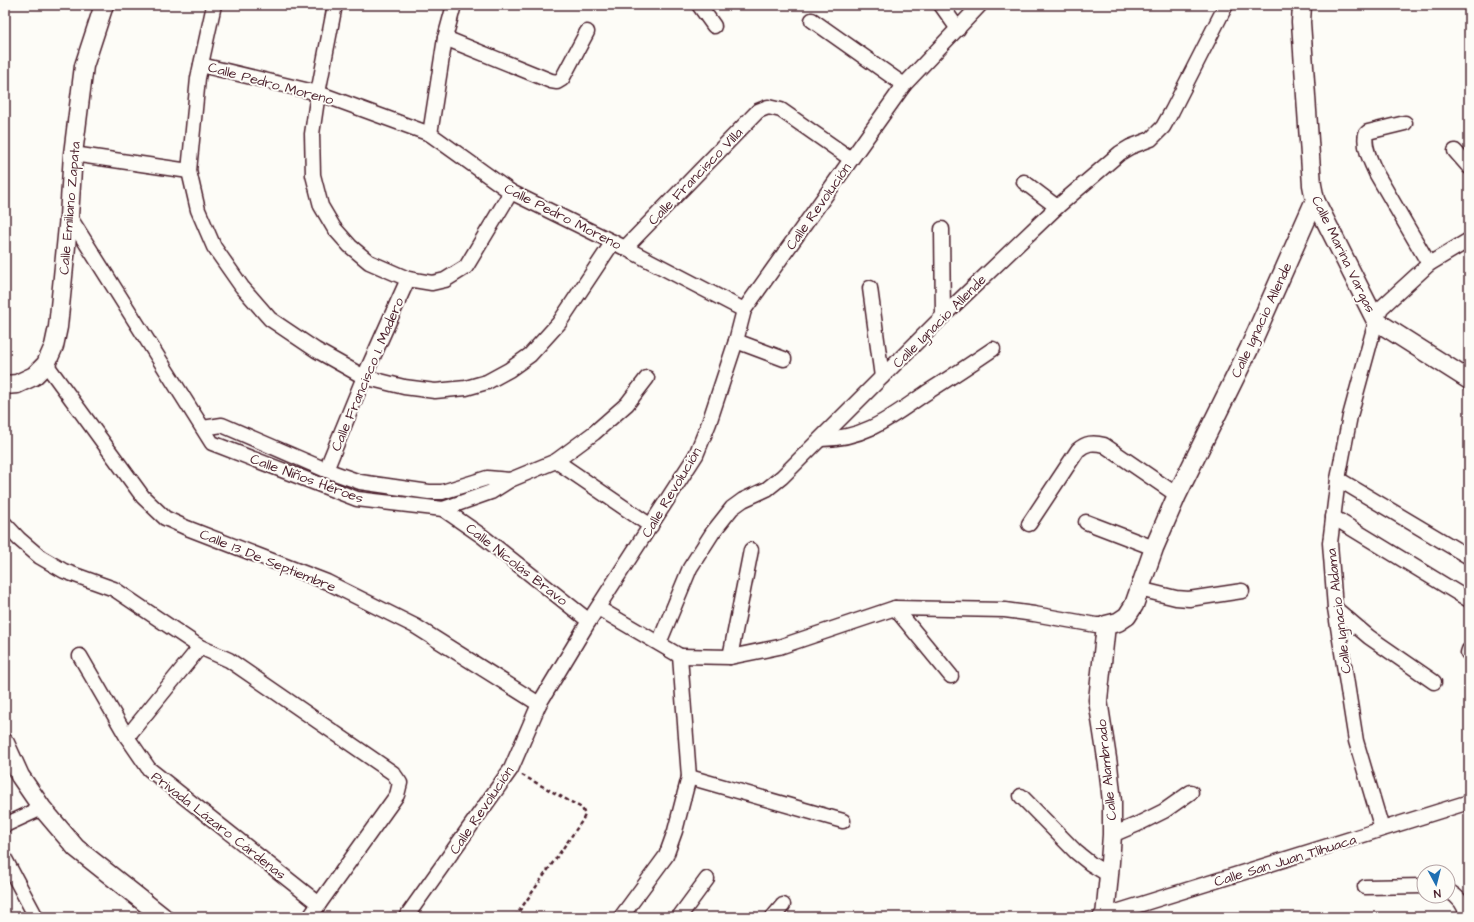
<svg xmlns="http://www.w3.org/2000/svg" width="1474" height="922" font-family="'Architects Daughter',sans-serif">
<rect width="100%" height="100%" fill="#fdfcf7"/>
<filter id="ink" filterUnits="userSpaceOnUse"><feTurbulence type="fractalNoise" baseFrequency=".025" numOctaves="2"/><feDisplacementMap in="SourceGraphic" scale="8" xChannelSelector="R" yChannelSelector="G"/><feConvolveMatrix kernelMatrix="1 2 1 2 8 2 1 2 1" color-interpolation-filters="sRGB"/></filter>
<g filter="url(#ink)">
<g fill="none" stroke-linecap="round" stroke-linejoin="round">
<defs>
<g id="minor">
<path d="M214,5L198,78L189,171L198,210L214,247L242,287L270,319L316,350L364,377L404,387L435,391L466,388L487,382L509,370L530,355L559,323L613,242"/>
<path d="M335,5L318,93L312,134L313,175L321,206L334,228L350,246L369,262L408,279L432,283L445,280L466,267L511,192"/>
<path d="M699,5L714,26"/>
<path d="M941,5L958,29"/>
<path d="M812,20L904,85"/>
<path d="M445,38L551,81L557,82L562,79L587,32"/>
<path d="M201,65L318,93L430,134L511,192L625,248L744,310"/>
<path d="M1405,123L1368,132L1366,134C1363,146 1371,162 1376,173L1429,264"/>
<path d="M430,134L445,38L454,5"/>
<path d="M1455,151L1469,167"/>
<path d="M73,154L189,171"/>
<path d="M1024,182L1057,207"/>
<path d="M69,216L212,443L357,499L443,509L491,492L510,480L556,461L594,433L627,404L647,378"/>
<path d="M942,229L943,316"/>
<path d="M625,248L758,111L768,107L781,110L851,159"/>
<path d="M870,288L882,377"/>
<path d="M736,341L784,359"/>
<path d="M46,364L143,497L165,518L187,528L327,582L415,626L539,704"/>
<path d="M203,428L222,425L326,470L360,482L429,492H442L487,478L510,480"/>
<path d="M821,439C865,439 891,417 926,393C948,379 971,364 993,349"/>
<path d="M556,461L651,526"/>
<path d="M326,470L364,377L408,279"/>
<path d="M1338,479L1469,557"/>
<path d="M443,509L482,536L589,621"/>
<path d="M1333,517L1469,600"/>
<path d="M1086,522L1154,548"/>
<path d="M5,524L19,539L40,557L64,571L114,589L200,647L229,660L393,773L400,783L397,795L319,904L310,917"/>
<path d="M1029,524L1078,450C1086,443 1093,442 1104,445L1177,495"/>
<path d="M1139,589L1176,598L1189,599L1242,591"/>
<path d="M598,608L680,656"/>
<path d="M895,608L951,676"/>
<path d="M1335,608L1369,637L1434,682"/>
<path d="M659,643L690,568L713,532L732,508L743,500L767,489L782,477L943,316L1057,207L1120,153L1130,147L1151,139L1163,127L1172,111L1226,5"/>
<path d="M1468,653L1469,650"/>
<path d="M80,656L127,737L149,769L319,904"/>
<path d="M680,656L730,657L779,647L895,608L1005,610L1034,614L1096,625H1106"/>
<path d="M730,657L751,550"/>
<path d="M127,737L200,647"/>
<path d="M689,777L843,821"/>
<path d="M1021,796L1076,852L1091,864L1109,875"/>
<path d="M5,825L42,808"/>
<path d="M1382,829L1356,741L1335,608L1330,543L1338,479L1350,416L1376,321L1381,308L1429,264L1469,240"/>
<path d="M1112,835L1138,824L1164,811L1191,792"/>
<path d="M5,859L36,917"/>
<path d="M1365,887L1424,886"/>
<path d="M1448,891C1458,896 1465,906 1468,917"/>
<path d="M406,917L511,769L539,704L589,621L696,455L709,423L736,341L744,310L904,85L980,5"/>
<path d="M621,917L666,856L675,831L689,777L680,656"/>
<path d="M679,917L707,879"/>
<path d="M773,917L783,905"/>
<path d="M1100,917L1469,802"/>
</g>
<g id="tertiary">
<path d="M1302,5L1301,22L1312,185L1315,200L1376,321L1469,380"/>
<path d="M5,385L17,384L34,376L46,364L54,346L58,327L69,216L73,154L84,66L104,5"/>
<path d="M5,743L20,776L42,808L76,848L163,917"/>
<path d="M1105,916L1109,875L1112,835V802L1108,765L1098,700L1106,625L1118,622L1127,616L1134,605L1154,548L1177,495L1249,349L1315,200"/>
</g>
</defs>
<!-- minor casing -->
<use href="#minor" stroke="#4a1f2b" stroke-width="17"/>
<!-- tertiary casing -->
<use href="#tertiary" stroke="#4a1f2b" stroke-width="21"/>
<!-- path -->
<path stroke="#4a1f2b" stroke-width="2.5" stroke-dasharray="4 3" stroke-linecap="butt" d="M515,917L582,821L585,815L582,808L522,775"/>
<!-- minor -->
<use href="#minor" stroke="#fdfcf7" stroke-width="14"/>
<!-- tertiary -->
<use href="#tertiary" stroke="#fdfcf7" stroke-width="18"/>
</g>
</g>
<g text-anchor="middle" stroke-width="4" stroke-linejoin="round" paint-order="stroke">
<!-- street labels -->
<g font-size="14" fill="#4a1f2b" stroke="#fdfcf7">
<text transform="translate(271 83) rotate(15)" y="5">Calle Pedro Moreno</text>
<text transform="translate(695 176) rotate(-46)" y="5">Calle Francisco Villa</text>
<text transform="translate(818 206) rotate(-55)" y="5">Calle Revolución</text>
<text transform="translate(69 208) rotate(-85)" y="5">Calle Emiliano Zapata</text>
<text transform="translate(563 216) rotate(27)" y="5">Calle Pedro Moreno</text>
<text transform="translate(1344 254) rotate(64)" y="5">Calle Marina Vargas</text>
<text transform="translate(1261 320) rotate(-65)" y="5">Calle Ignacio Allende</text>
<text transform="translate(939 321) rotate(-45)" y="5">Calle Ignacio Allende</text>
<text transform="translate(367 374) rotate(-67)" y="5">Calle Francisco I. Madero</text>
<text transform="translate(307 478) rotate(20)" y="5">Calle Niños Héroes</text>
<text transform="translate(671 492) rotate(-59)" y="5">Calle Revolución</text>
<text transform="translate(268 560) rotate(22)" y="5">Calle 13 De Septiembre</text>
<text transform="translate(517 564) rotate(38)" y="5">Calle Nicolás Bravo</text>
<text transform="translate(1338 611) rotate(-97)" y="5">Calle Ignacio Aldama</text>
<text transform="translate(1106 770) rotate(-96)" y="5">Calle Alambrado</text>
<text transform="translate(481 810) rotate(-56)" y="5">Calle Revolución</text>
<text transform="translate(219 825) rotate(38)" y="5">Privada Lázaro Cárdenas</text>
<text transform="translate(1285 860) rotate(-17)" y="5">Calle San Juan Tlihuaca</text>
</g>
</g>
<!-- margin -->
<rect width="1474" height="922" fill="none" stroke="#fdfcf7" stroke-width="20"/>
<rect x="10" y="10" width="1454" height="902" fill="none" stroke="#4a1f2b" stroke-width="1.5" filter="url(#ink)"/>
<!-- north arrow -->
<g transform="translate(1436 884) rotate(173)"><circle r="19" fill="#fdfcf7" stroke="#b5a4a5"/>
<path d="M0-3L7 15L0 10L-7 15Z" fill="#1f6fb2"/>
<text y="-6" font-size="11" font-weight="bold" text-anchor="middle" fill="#4a1f2b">N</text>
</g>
</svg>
